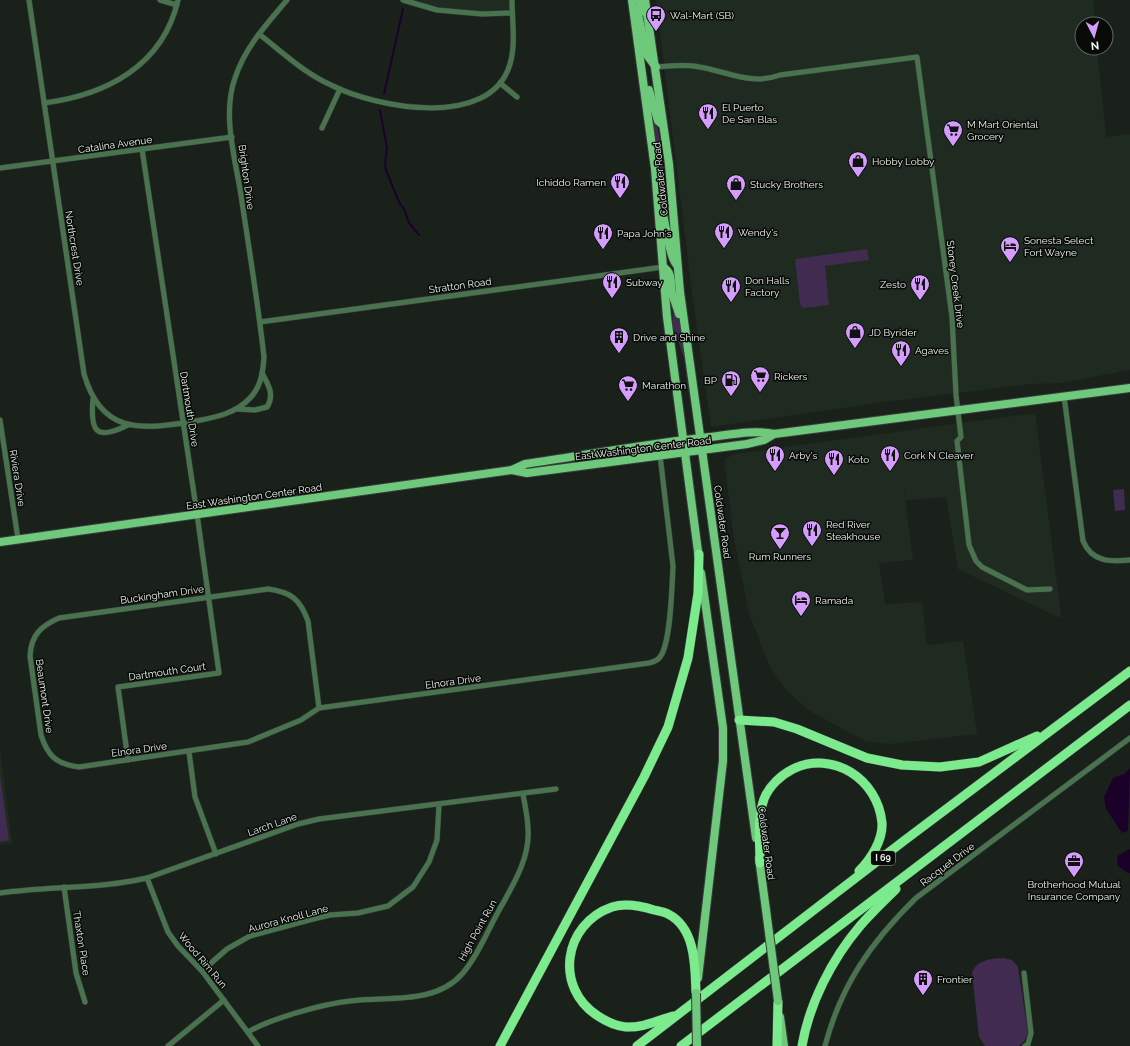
<svg xmlns="http://www.w3.org/2000/svg" width="1130" height="1046" font-family="Raleway,sans-serif">
<rect width="100%" height="100%" fill="#1a211b"/>
<!-- built -->
<g fill="#1f2b20">
<path d="M404,0H512V13L437,10Z"/>
<path d="M656,0H1093L1095,24H1082V48H1097L1106,137L1130,134V370L1061,383L1030,384L884,402L711,427L693,301Z"/>
<path d="M1035,413L1061,615L1060,618L958,569L946,497L906,500L903,483L913,560L879,563L885,604L922,602L927,645L963,641L977,734L889,744L865,741L810,711L786,690L769,665L749,613L734,539L724,460L734,454Z"/>
<path d="M0,749L12,843L0,845Z"/>
</g>
<!-- green -->
<g fill="#412b50">
<path d="M650,104L658,129L664,172L662,173L657,160Z"/>
<path d="M867,249L869,260L825,266L829,305L803,308L800,304L795,259Z"/>
<path d="M672,298L680,324L694,427L684,358L673,326Z"/>
<path d="M1124,489L1125,510L1115,511L1113,490Z"/>
<path d="M0,775L9,840L0,842Z"/>
<path d="M1004,958L1012,960L1018,967L1028,1033L1025,1040L1019,1046H985L979,1037L972,973C977,959 991,959 1004,958Z"/>
</g>
<!-- water -->
<g fill="#1b012a">
<path d="M1130,768L1128,831L1122,833L1106,809L1104,797L1113,778L1124,774Z"/>
<path d="M1130,849V873H1128L1118,866L1117,856Z"/>
</g>
<g fill="none" stroke-linecap="round" stroke-linejoin="round">
<!-- stream -->
<g stroke="#1b012a" stroke-width="2">
<path d="M384,94L403,9"/>
<path d="M380,110L387,148L385,163L386,170L399,202L404,209L409,223L419,235"/>
</g>
<defs>
<g id="street">
<path d="M29,0L84,374C101,433 139,430 190,422C212,418 235,415 251,397C261,386 263,372 264,357C258,303 249,249 241,195C235,158 222,114 235,78C245,47 267,24 287,0"/>
<path d="M160,0L177,5"/>
<path d="M403,0L437,10L482,14L512,13"/>
<path d="M259,34C282,52 304,73 331,85C376,108 491,130 510,64C516,44 512,21 512,0"/>
<path d="M656,67C670,66 685,64 699,67C727,71 750,86 780,75L917,57L952,317L956,395L961,437L957,441L969,545L976,561L982,567L1027,590L1050,589"/>
<path d="M500,83L517,97"/>
<path d="M44,103C106,95 163,66 178,0"/>
<path d="M322,128L340,89"/>
<path d="M0,168L232,137"/>
<path d="M260,322L663,267"/>
<path d="M1064,396L1083,541C1092,562 1110,562 1130,560"/>
<path d="M93,399C90,432 96,441 128,425"/>
<path d="M237,409L255,410L267,407C275,395 268,384 262,373"/>
<path d="M0,420L18,539"/>
<path d="M319,708L308,621C300,599 291,592 268,589L59,618C41,626 31,635 30,656L41,735C48,757 57,764 79,767L248,742L301,720L319,708L649,663C653,662 658,660 660,657C671,644 672,584 673,566L660,455"/>
<path d="M189,752L195,797L216,854"/>
<path d="M128,760L118,687L219,673L197,514L142,149"/>
<path d="M147,878L168,932L178,946L202,971L258,1046"/>
<path d="M64,887L76,973L85,1002"/>
<path d="M0,893C49,886 99,889 147,878L298,824L319,819L556,789"/>
<path d="M202,971L227,949L250,936L313,919L330,915L358,913L388,906L413,887L429,862L437,840L439,805"/>
<path d="M1024,973L1031,1033L1028,1044L1025,1046"/>
<path d="M248,1032C272,1018 323,1004 350,1001C386,996 435,1005 462,974C477,957 486,934 497,914C511,888 530,860 528,830C528,818 525,806 523,794"/>
<path d="M168,1046L224,1000"/>
<path d="M825,1046C841,985 871,942 916,898L1130,738"/>
</g>
<g id="primary">
<path d="M632,0L655,169L667,317L699,559"/>
<path d="M639,0L643,11L646,13"/>
<path d="M645,0L669,164L680,292L756,838"/>
<path d="M637,10L647,55L656,67"/>
<path d="M649,90L658,121L663,125"/>
<path d="M663,215C666,226 670,259 677,265"/>
<path d="M663,267C673,273 670,283 672,293C674,300 677,307 679,314"/>
<path d="M512,470L527,473L747,444L764,440L774,434"/>
<path d="M0,542L512,470L525,464C584,455 643,445 701,438C726,436 750,429 774,434L1130,388"/>
<path d="M759,858L766,910"/>
<path d="M698,978L723,761V728L701,573"/>
<path d="M780,1017L784,1046"/>
</g>
<g id="highway">
<path d="M739,720L774,722L797,729L867,758L902,765L940,767L979,762L1037,736"/>
<path d="M760,863C760,843 757,819 764,799C769,786 781,775 793,769C833,750 878,779 882,823C883,840 871,859 859,871"/>
<path d="M673,1016C658,1020 643,1028 626,1027C616,1026 607,1022 598,1016C554,988 563,924 612,907C625,903 641,906 654,910C658,911 664,912 668,914C696,928 695,967 696,993"/>
<path d="M500,1046L644,777L668,727L688,658L698,593L699,554"/>
<path d="M637,1046L905,840L1130,671"/>
<path d="M681,1046L1130,705"/>
<path d="M777,1046L778,1001"/>
<path d="M802,1046C809,1004 832,959 860,926C871,913 884,901 896,889"/>
</g>
</defs>
<!-- street casing -->
<use href="#street" stroke="#383e39" stroke-width="6"/>
<!-- primary casing -->
<use href="#primary" stroke="#383e39" stroke-width="10"/>
<!-- highway casing -->
<use href="#highway" stroke="#383e39" stroke-width="10"/>
<!-- street -->
<use href="#street" stroke="#49734f" stroke-width="5"/>
<!-- primary -->
<use href="#primary" stroke="#6ec97c" stroke-width="8"/>
<!-- highway -->
<use href="#highway" stroke="#7ceb8e" stroke-width="9"/>
<defs>
<g id="primary-bridge">
<path d="M766,910L778,1001"/>
<path d="M696,993L697,1046"/>
</g>
</defs>
<!-- primary-bridge casing -->
<use href="#primary-bridge" stroke="#383e39" stroke-width="10" stroke-linecap="butt"/>
<!-- primary-bridge -->
<use href="#primary-bridge" stroke="#6ec97c" stroke-width="8"/>
</g>
<!-- icons -->
<defs>
<symbol id="bus-pin" viewBox="-11 -11 22 30"><path d="M0 17L-7.5 6A9.5 9.5 0 1 1 7.5 6Z" fill="#d49cfb" stroke="#070a07"/><path d="M-5-6H5V4H4V6H2V4H-2V6H-4V4H-5ZM-3.5-4V0h7V-4ZM-3.5 1.2v1.5H-2V1.2ZM2 1.2v1.5H3.5V1.2Z" fill="#111"/></symbol>
<symbol id="restaurant-pin" viewBox="-11 -11 22 30"><path d="M0 17L-7.5 6A9.5 9.5 0 1 1 7.5 6Z" fill="#d49cfb" stroke="#070a07"/><path d="M-5-6h1v4h1v-4h1v4h1v-4h1v5L-1.5 .5V6h-2V.5L-5-1ZM5-6V6H3V1.5H1.5Q1.5-4 5-6Z" fill="#111"/></symbol>
<symbol id="supermarket-pin" viewBox="-11 -11 22 30"><path d="M0 17L-7.5 6A9.5 9.5 0 1 1 7.5 6Z" fill="#d49cfb" stroke="#070a07"/><path d="M-6-5.5h2.5l.6 2H6L4.5 2H-2.5L-4.4-4H-6ZM-1.5 3.2a1.3 1.3 0 1 0 .1 0ZM3 3.2a1.3 1.3 0 1 0 .1 0Z" fill="#111"/></symbol>
<symbol id="shop-pin" viewBox="-11 -11 22 30"><path d="M0 17L-7.5 6A9.5 9.5 0 1 1 7.5 6Z" fill="#d49cfb" stroke="#070a07"/><path d="M-5-2.5h2.3a2.7 3.5 0 0 1 5.4 0H5L5.5 6h-11ZM-1.5-2.5h3a1.5 2.3 0 0 0-3 0Z" fill="#111"/></symbol>
<symbol id="hotel-pin" viewBox="-11 -11 22 30"><path d="M0 17L-7.5 6A9.5 9.5 0 1 1 7.5 6Z" fill="#d49cfb" stroke="#070a07"/><path d="M-6-4.5h1.5V1H6V5H4.5V3h-9V5H-6ZM-4 0a1.8 1.8 0 1 1 3.6 0ZM.5 0V-2.5h3Q6-2.5 6 0Z" fill="#111"/></symbol>
<symbol id="building-pin" viewBox="-11 -11 22 30"><path d="M0 17L-7.5 6A9.5 9.5 0 1 1 7.5 6Z" fill="#d49cfb" stroke="#070a07"/><path d="M-4-6H4V6H1V3H-1V6H-4ZM-2.5-4.3h1.7v1.8h-1.7ZM.8-4.3h1.7v1.8H.8ZM-2.5-1h1.7V.8h-1.7ZM.8-1h1.7V.8H.8Z" fill="#111"/></symbol>
<symbol id="fuel-pin" viewBox="-11 -11 22 30"><path d="M0 17L-7.5 6A9.5 9.5 0 1 1 7.5 6Z" fill="#d49cfb" stroke="#070a07"/><path d="M-5.5-6h7V0h2V4h1.3V-2.5L3-4.5l.8-.8L6-3V5H2.5V1h-1V6h-7ZM-4.2-4.7v3.2H.2V-4.7Z" fill="#111"/></symbol>
<symbol id="bar-pin" viewBox="-11 -11 22 30"><path d="M0 17L-7.5 6A9.5 9.5 0 1 1 7.5 6Z" fill="#d49cfb" stroke="#070a07"/><path d="M-6-5H6L.8 .8V4.5H3.5V6h-7V4.5H-.8V.8Z" fill="#111"/></symbol>
<symbol id="office-pin" viewBox="-11 -11 22 30"><path d="M0 17L-7.5 6A9.5 9.5 0 1 1 7.5 6Z" fill="#d49cfb" stroke="#070a07"/><path d="M-6-3h4V-5.5h4V-3h4V5H-6ZM-1-4.5V-3h2v-1.5ZM-6 0V1H6V0Z" fill="#111"/></symbol>
</defs>
<g fill-rule="evenodd">
<use href="#bus-pin" x="645" y="4" width="22" height="30"/>
<use href="#restaurant-pin" x="697" y="102" width="22" height="30"/>
<use href="#supermarket-pin" x="942" y="119" width="22" height="30"/>
<use href="#shop-pin" x="847" y="150" width="22" height="30"/>
<use href="#restaurant-pin" x="609" y="171" width="22" height="30"/>
<use href="#shop-pin" x="725" y="173" width="22" height="30"/>
<use href="#restaurant-pin" x="713" y="221" width="22" height="30"/>
<use href="#restaurant-pin" x="592" y="222" width="22" height="30"/>
<use href="#hotel-pin" x="999" y="235" width="22" height="30"/>
<use href="#restaurant-pin" x="601" y="271" width="22" height="30"/>
<use href="#restaurant-pin" x="909" y="273" width="22" height="30"/>
<use href="#restaurant-pin" x="720" y="275" width="22" height="30"/>
<use href="#shop-pin" x="844" y="321" width="22" height="30"/>
<use href="#building-pin" x="608" y="326" width="22" height="30"/>
<use href="#restaurant-pin" x="890" y="339" width="22" height="30"/>
<use href="#supermarket-pin" x="749" y="365" width="22" height="30"/>
<use href="#fuel-pin" x="720" y="369" width="22" height="30"/>
<use href="#supermarket-pin" x="617" y="374" width="22" height="30"/>
<use href="#restaurant-pin" x="764" y="444" width="22" height="30"/>
<use href="#restaurant-pin" x="879" y="444" width="22" height="30"/>
<use href="#restaurant-pin" x="823" y="448" width="22" height="30"/>
<use href="#restaurant-pin" x="801" y="519" width="22" height="30"/>
<use href="#bar-pin" x="769" y="522" width="22" height="30"/>
<use href="#hotel-pin" x="790" y="589" width="22" height="30"/>
<use href="#office-pin" x="1063" y="850" width="22" height="30"/>
<use href="#building-pin" x="912" y="968" width="22" height="30"/>
</g>
<g text-anchor="middle" stroke-width="3" stroke-linejoin="round" paint-order="stroke">
<!-- shield labels -->
<rect fill="#070a07" stroke="#a9ada9" stroke-width="1" x="871" y="851" width="24" height="14" rx="3"/>
<g font-size="9" font-weight="bold" fill="#eef3ee">
<text x="883" y="861">I 69</text>
</g>
<!-- poi labels -->
<g font-size="10" fill="#eef3ee" stroke="#070a07" text-anchor="start">
<text x="670" y="19">Wal-Mart (SB)</text>
<text x="722" y="111">El Puerto<tspan x="722" dy="12">De San Blas</tspan></text>
<text x="967" y="128">M Mart Oriental<tspan x="967" dy="12">Grocery</tspan></text>
<text x="872" y="165">Hobby Lobby</text>
<text x="606" y="186" text-anchor="end">Ichiddo Ramen</text>
<text x="750" y="188">Stucky Brothers</text>
<text x="738" y="236">Wendy's</text>
<text x="617" y="237">Papa John's</text>
<text x="1024" y="244">Sonesta Select<tspan x="1024" dy="12">Fort Wayne</tspan></text>
<text x="745" y="284">Don Halls<tspan x="745" dy="12">Factory</tspan></text>
<text x="626" y="286">Subway</text>
<text x="906" y="288" text-anchor="end">Zesto</text>
<text x="869" y="336">JD Byrider</text>
<text x="633" y="341">Drive and Shine</text>
<text x="915" y="354">Agaves</text>
<text x="774" y="380">Rickers</text>
<text x="717" y="384" text-anchor="end">BP</text>
<text x="642" y="389">Marathon</text>
<text x="789" y="459">Arby's</text>
<text x="904" y="459">Cork N Cleaver</text>
<text x="848" y="463">Koto</text>
<text x="826" y="528">Red River<tspan x="826" dy="12">Steakhouse</tspan></text>
<text x="780" y="560" text-anchor="middle">Rum Runners</text>
<text x="815" y="604">Ramada</text>
<text x="1074" y="888" text-anchor="middle">Brotherhood Mutual<tspan x="1074" dy="12">Insurance Company</tspan></text>
<text x="937" y="983">Frontier</text>
</g>
<!-- street labels -->
<g font-size="10" fill="#eef3ee" stroke="#070a07">
<text transform="translate(115 144) rotate(-8)" y="4">Catalina Avenue</text>
<text transform="translate(247 177) rotate(82)" y="4">Brighton Drive</text>
<text transform="translate(660 179) rotate(-96)" y="4">Coldwater Road</text>
<text transform="translate(75 248) rotate(81)" y="4">Northcrest Drive</text>
<text transform="translate(956 284) rotate(83)" y="4">Stoney Creek Drive</text>
<text transform="translate(460 285) rotate(-8)" y="4">Stratton Road</text>
<text transform="translate(190 409) rotate(81)" y="4">Dartmouth Drive</text>
<text transform="translate(643 448) rotate(-7)" y="4">East Washington Center Road</text>
<text transform="translate(18 478) rotate(81)" y="4">Riviera Drive</text>
<text transform="translate(254 496) rotate(-8)" y="4">East Washington Center Road</text>
<text transform="translate(723 522) rotate(82)" y="4">Coldwater Road</text>
<text transform="translate(162 594) rotate(-8)" y="4">Buckingham Drive</text>
<text transform="translate(167 671) rotate(-8)" y="4">Dartmouth Court</text>
<text transform="translate(453 681) rotate(-8)" y="4">Elnora Drive</text>
<text transform="translate(45 696) rotate(82)" y="4">Beaumont Drive</text>
<text transform="translate(139 749) rotate(-8)" y="4">Elnora Drive</text>
<text transform="translate(272 824) rotate(-19)" y="4">Larch Lane</text>
<text transform="translate(767 843) rotate(82)" y="4">Coldwater Road</text>
<text transform="translate(947 864) rotate(-37)" y="4">Racquet Drive</text>
<text transform="translate(288 918) rotate(-15)" y="4">Aurora Knoll Lane</text>
<text transform="translate(477 930) rotate(-61)" y="4">High Point Run</text>
<text transform="translate(82 943) rotate(81)" y="4">Thaxton Place</text>
<text transform="translate(203 960) rotate(50)" y="4">Wood Rim Run</text>
</g>
</g>
<!-- north arrow -->
<g transform="translate(1094 36) rotate(174)"><circle r="19" fill="#070a07" stroke="#636763"/>
<path d="M0-3L7 15L0 10L-7 15Z" fill="#d49cfb"/>
<text y="-6" font-size="11" font-weight="bold" text-anchor="middle" fill="#eef3ee">N</text>
</g>
</svg>
